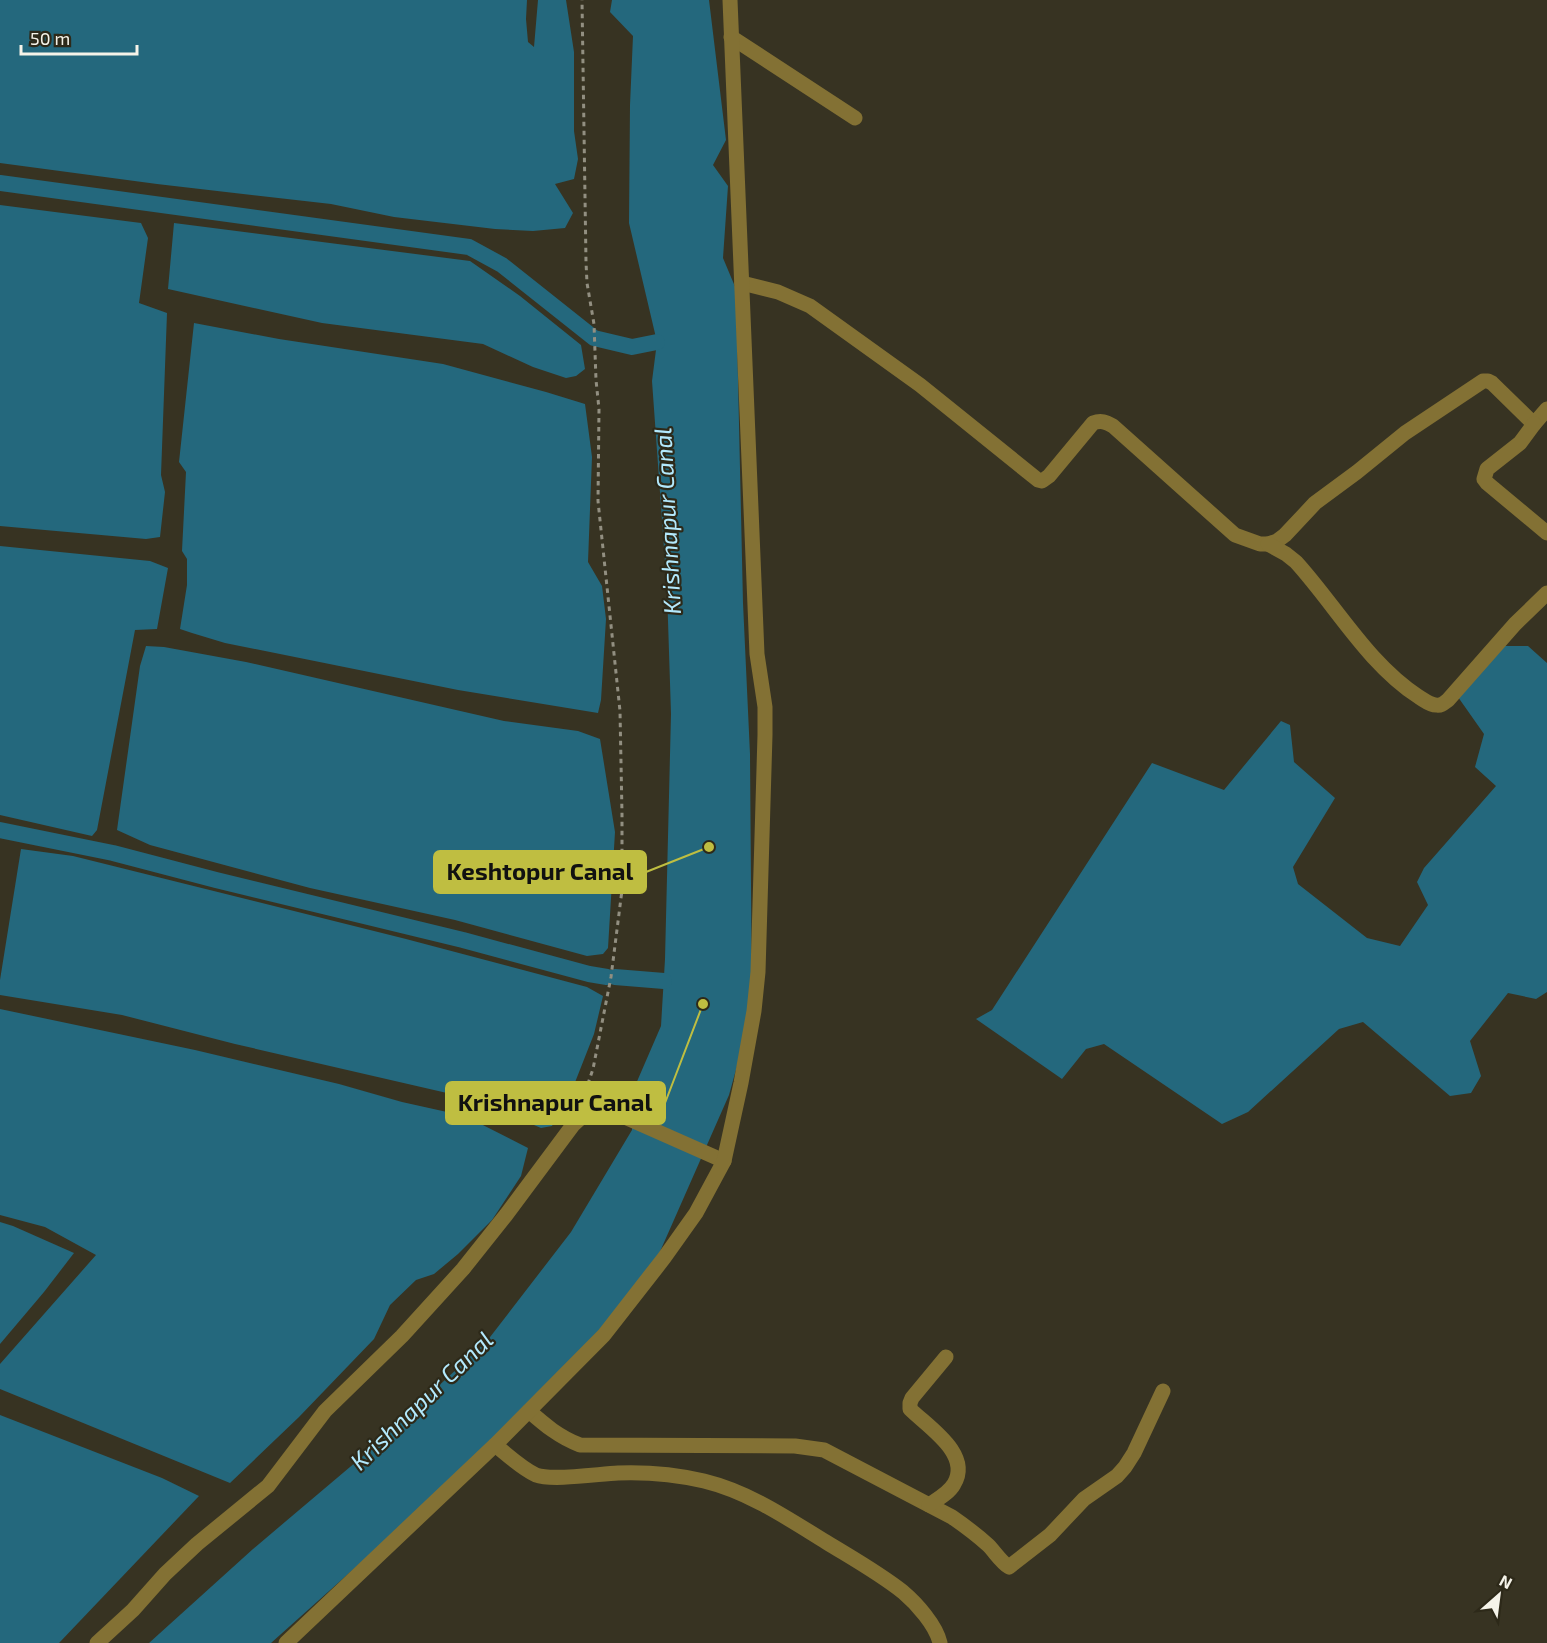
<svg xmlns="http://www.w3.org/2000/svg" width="1547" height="1643" font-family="'Exo 2',sans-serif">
<rect width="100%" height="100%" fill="#373322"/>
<!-- water -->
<g fill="#24687d">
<path d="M0,0H527L526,19L528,42L534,47L538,0H566L574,52V131L578,159L574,179L555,184L573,213L565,228L533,231L495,229L394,217L331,204L157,184L0,163Z"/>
<path d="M612,0H709L726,140L713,165L728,186L723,258L736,289L743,603L750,754L752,1012L729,1095L651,1272L558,1376L442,1490L271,1643H149L253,1549L363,1456L487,1341L571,1232L632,1130V1093L661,1026L665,959L671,714L667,590L652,381L657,342L629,223L630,105L633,36L610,12Z"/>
<path d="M0,205L141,223L148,238L139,303L167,313L161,475L165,492L160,537L146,539L0,526Z"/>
<path d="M174,223L470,261L520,296L581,345L585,369L576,376L566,378L533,367L483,344L322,323L168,289Z"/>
<path d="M194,323L279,339L443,364L546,392L585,404L592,457L588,562L602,586L606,619L601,700L598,713L458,690L225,643L192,633L180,629L187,585V559L182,551L186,472L179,462Z"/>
<path d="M0,546L150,561L168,568L157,629L135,630L97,830L92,836L0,815Z"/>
<path d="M146,646L164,647L246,662L504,721L578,731L600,739L615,832L608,948L603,954L587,956L455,920L310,888L150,845L117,830L140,666Z"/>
<path d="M1502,646H1528L1547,663V992L1536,999L1508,993L1470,1041L1481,1076L1471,1093L1450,1096L1363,1022L1339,1029L1248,1112L1222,1124L1104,1044L1086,1049L1062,1079L976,1019L992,1010L1152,763L1224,790L1281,721L1290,725L1294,762L1335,798L1293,867L1298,884L1367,938L1400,946L1428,905L1417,882L1424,868L1496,786L1475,767L1484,734L1458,697Z"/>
<path d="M21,849L73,856L406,939L587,987L603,996L594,1034L572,1090L552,1126L541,1128L473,1099L235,1044L122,1015L0,995V980Z"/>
<path d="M0,1009L195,1050L339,1084L402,1102L465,1116L528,1148L521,1176L492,1220L458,1254L434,1274L416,1280L390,1305L374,1339L299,1417L230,1483L0,1389V1364L96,1255L45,1227L0,1215Z"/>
<path d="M0,1222L13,1226L74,1253L44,1292L0,1344Z"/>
<path d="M0,1415L162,1478L199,1496L59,1643H0Z"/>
</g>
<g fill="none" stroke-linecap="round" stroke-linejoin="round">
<!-- canal -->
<g stroke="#24687d" stroke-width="16">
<path d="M0,183L469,247L502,265L594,338L632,347L657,342"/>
<path d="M0,830L113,853L216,880L463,940L589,974L607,977"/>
<path d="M615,977L664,981"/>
</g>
<!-- path -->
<path stroke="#928f81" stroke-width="3" stroke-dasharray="4.5 4.5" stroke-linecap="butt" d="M582,1101L593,1069L611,977L622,890V814L620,711L598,501L599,409L596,380L594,324L587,283L586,262L582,0"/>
<!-- minor -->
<g stroke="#837134" stroke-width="15">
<path d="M731,37L855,118"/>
<path d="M742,283L778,292L810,306L920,385L1038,480L1042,481L1049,476L1093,423C1101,420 1106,422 1113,426L1235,535L1260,544H1268L1277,541L1285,535L1315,503L1357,472L1405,433L1483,381H1488L1492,383L1534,424L1547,409"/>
<path d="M1534,424L1520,443L1487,469L1484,479L1487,483L1547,533"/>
<path d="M1268,544L1286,554L1296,562C1336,606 1368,664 1419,697C1424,700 1430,705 1436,705C1441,706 1444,703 1448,700L1515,624L1547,593"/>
<path d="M529,1411C545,1425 559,1437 580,1445L795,1446L824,1450L952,1517C965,1526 977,1535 988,1545C995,1552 1001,1562 1009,1567L1050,1535L1084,1499L1117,1476L1125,1467L1134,1453L1163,1391"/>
<path d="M495,1445C508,1455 521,1468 536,1475C552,1481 598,1474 618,1473C645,1472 678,1475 704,1481C749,1492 787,1518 826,1542C852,1558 879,1573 903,1592C916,1603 936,1625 940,1643"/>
<path d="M929,1505C938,1499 949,1493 954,1484C972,1454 928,1427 910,1409V1403L912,1398L946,1357"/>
<path d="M97,1643L133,1610L165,1574L197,1544L268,1486L325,1411L402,1336L463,1269L506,1215L573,1125L584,1115L607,1113L620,1115L724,1161"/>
<path d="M286,1643L495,1445L604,1335L664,1258L696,1213L724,1161L741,1083L754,1011L758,972L765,735V707L757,654L730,0"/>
</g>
</g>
<g text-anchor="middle" stroke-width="4.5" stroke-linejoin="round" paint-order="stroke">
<!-- water labels -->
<g font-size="24" font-style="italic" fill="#b3e9fd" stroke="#2d2919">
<text transform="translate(668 521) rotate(-93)" y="8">Krishnapur Canal</text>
<text transform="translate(422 1401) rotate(-44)" y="8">Krishnapur Canal</text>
</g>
</g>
<!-- callouts -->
<path fill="none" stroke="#bfbe41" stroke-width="2" d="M709 847L646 872M703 1004L665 1103"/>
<g fill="#bfbe41" stroke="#2d2919" stroke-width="2">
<circle cx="709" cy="847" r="6"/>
<circle cx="703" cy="1004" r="6"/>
</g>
<g fill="#bfbe41" stroke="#bfbe41" stroke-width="2">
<rect x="434" y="851" width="212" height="42" rx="6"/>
<rect x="446" y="1082" width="219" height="42" rx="6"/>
</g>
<g font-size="24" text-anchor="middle" font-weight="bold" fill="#111">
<text x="540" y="880">Keshtopur Canal</text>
<text x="555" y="1111">Krishnapur Canal</text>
</g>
<!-- north arrow -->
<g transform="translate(1499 1595) rotate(28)" stroke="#2d2919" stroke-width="4.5" paint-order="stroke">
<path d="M0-4.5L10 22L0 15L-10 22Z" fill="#f5f3e9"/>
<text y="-9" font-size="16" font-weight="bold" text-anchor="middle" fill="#f5f3e9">N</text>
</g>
<!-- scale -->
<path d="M21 45v9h116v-9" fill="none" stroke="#f5f3e9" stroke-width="3"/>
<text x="30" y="45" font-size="18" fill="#f5f3e9" stroke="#2d2919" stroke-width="4.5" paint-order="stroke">50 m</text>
</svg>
